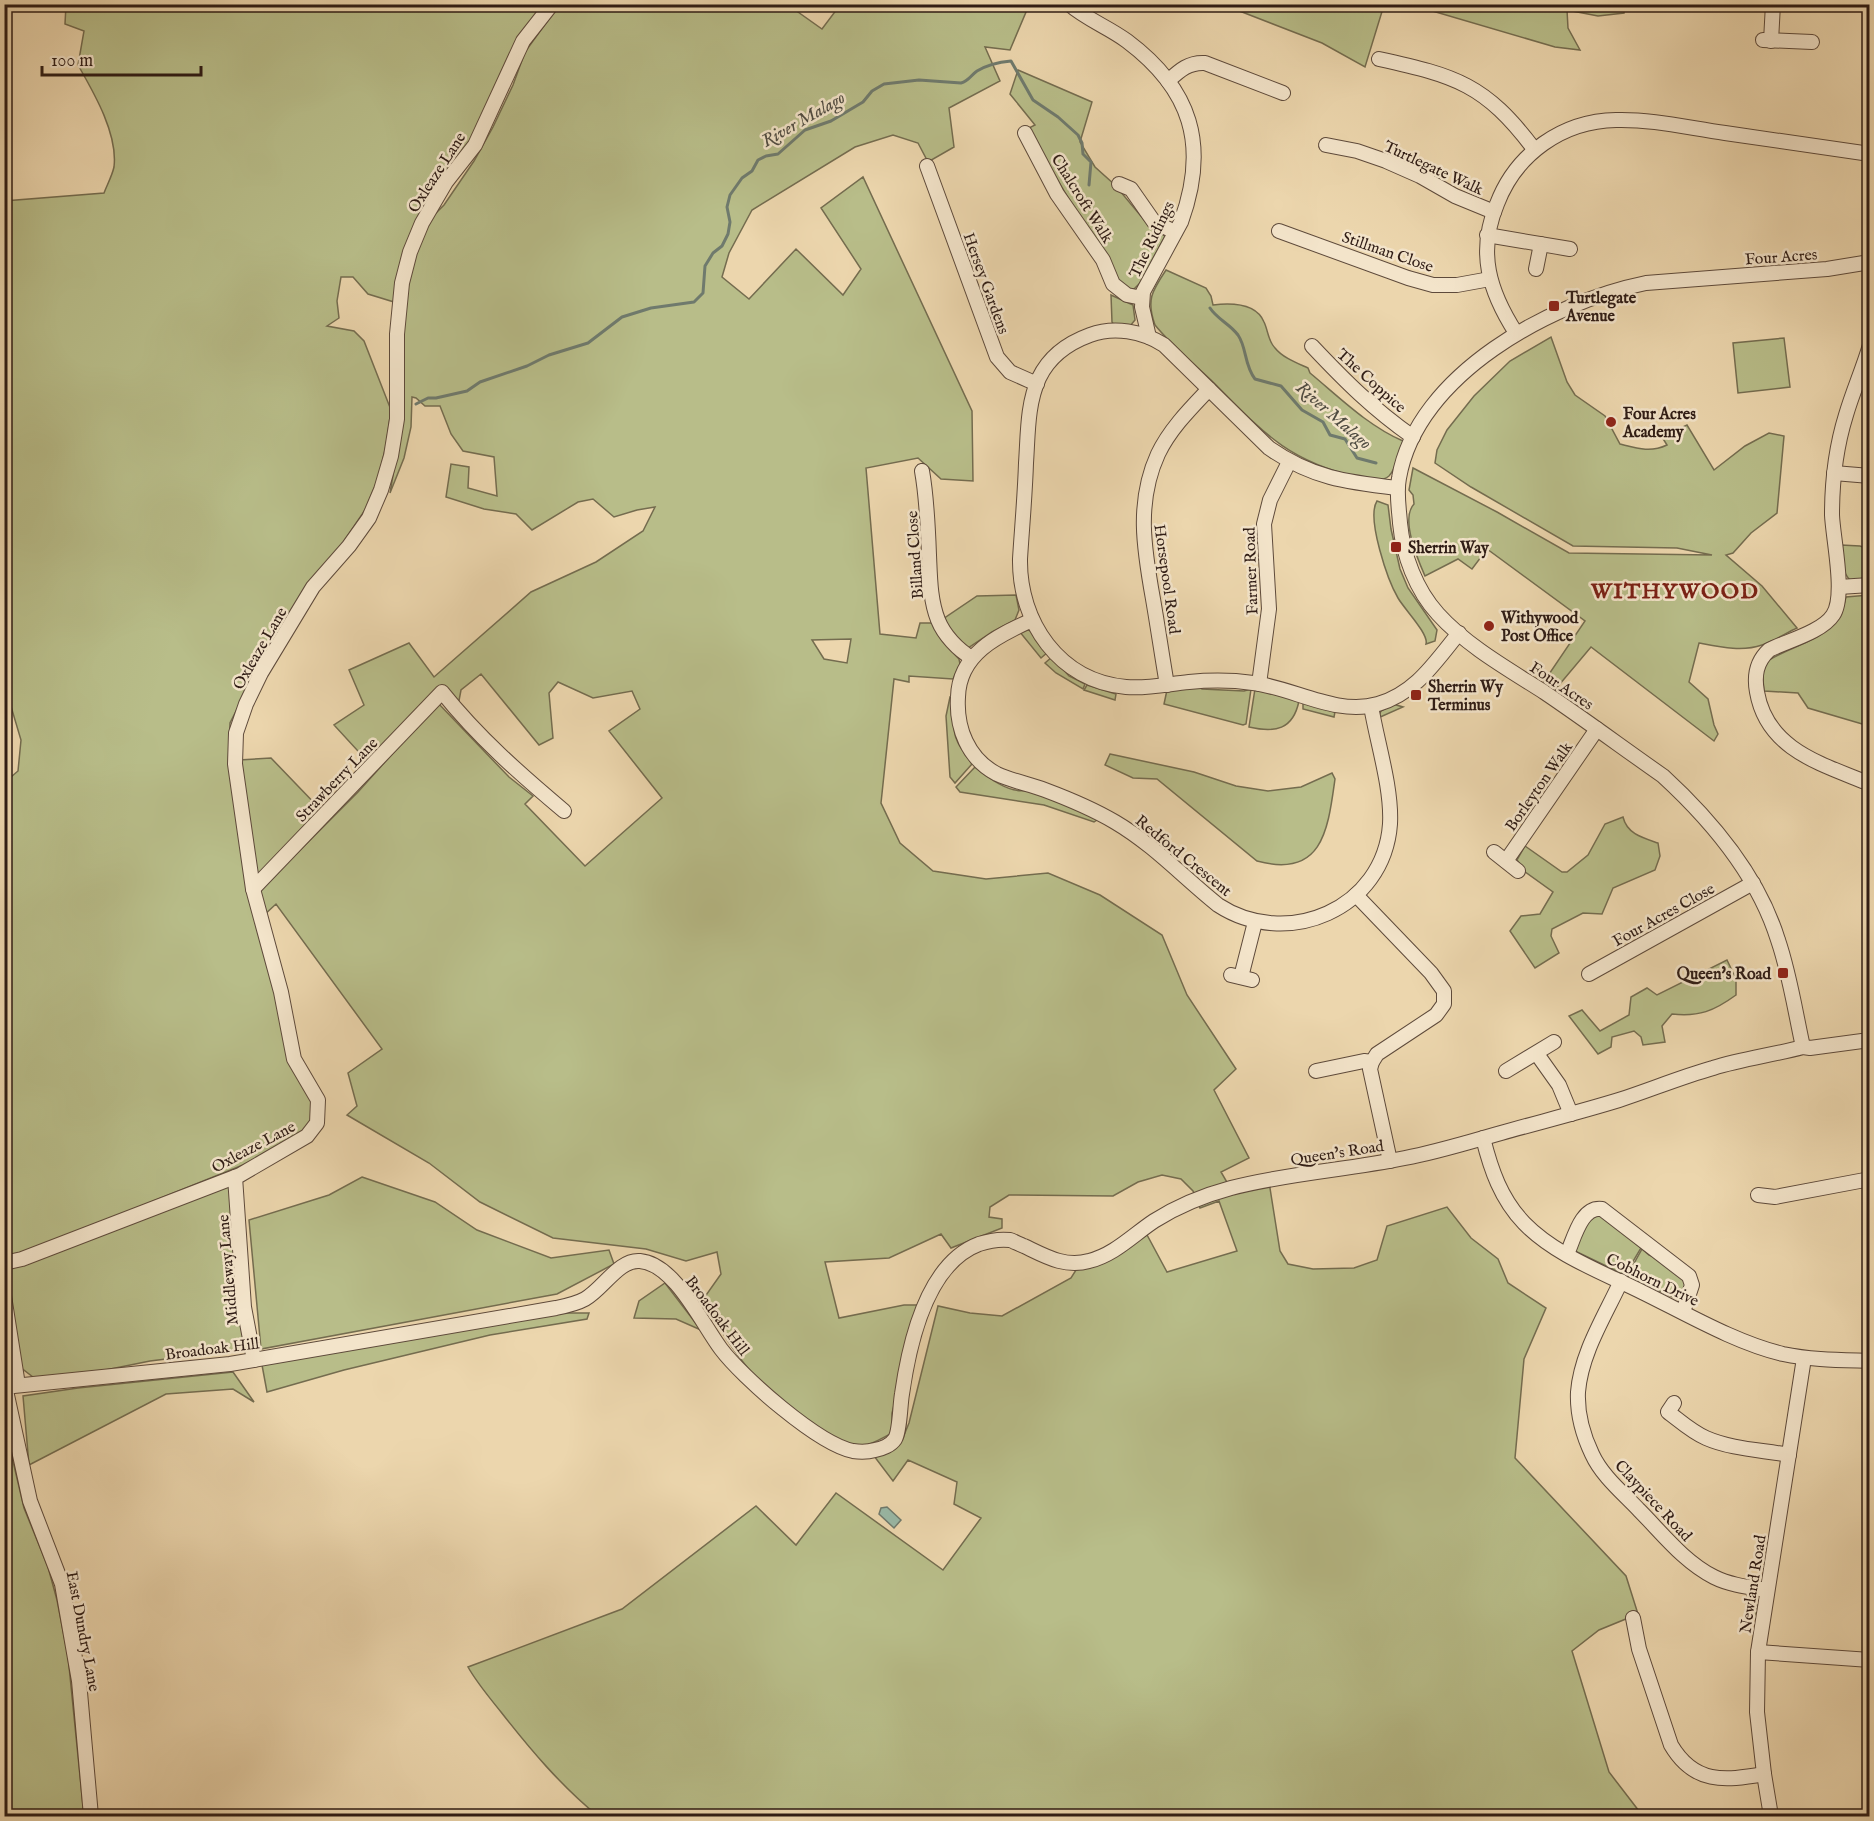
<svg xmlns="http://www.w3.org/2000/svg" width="1874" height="1821" font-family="'IM FELL English',serif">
<rect width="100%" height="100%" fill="#ecd6ad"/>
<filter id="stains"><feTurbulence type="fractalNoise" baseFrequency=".00333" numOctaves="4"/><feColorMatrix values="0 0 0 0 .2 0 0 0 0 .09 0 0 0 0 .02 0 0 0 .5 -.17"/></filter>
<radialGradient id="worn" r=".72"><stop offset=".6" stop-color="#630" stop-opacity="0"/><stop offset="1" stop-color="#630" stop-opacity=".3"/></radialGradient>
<!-- green -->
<g fill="#b8bd89" stroke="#746c4f" stroke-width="1.5" fill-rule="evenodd">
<path d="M1624,4V13L1598,16L1567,10L1568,28L1580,50L1555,47L1412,5Z"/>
<path d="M66,5H547L473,142L443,177L394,302L368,294L353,277H341L337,301L339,318L327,326L354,331L364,341L391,410L386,446L378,479L365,510L256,672L230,723L229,753L248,889L315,1112L305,1135L243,1165L32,1250L9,1256L4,1237V783L18,771L21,740L7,693H4V201L104,193C107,185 112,176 114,167C118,134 94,93 78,65L84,31L65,24Z"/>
<path d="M559,5H788L822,29L840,5H1029L1010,50L985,47L1000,81L949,108L954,147L928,162L918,143L893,135L855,147L752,210L729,253L722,277L749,299L796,249L843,295L861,269L821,208L863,177L972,411L973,481L941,479L918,458L866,468L880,634L916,638L920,623H932L946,645L959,659L960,664L953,679L909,676V682L894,679L881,803L900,843L933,871L986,879L1048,873L1100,895L1162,935L1187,995L1236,1069L1214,1090L1249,1158L1221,1172L1232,1191L1269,1182L1280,1251L1288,1264L1313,1269L1354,1268L1377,1260L1387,1226L1447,1207L1471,1238L1498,1259L1508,1283L1546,1308L1524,1359L1515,1458L1626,1576L1638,1614L1599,1630L1572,1651L1609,1772L1639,1811L1654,1816H598C561,1786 530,1749 501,1712C489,1697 477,1683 468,1667L622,1609L756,1506L796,1545L836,1493L943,1570L981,1518L954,1504L957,1482L908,1460L893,1481L874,1456L902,1440L909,1423L938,1306L970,1313L1002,1316L1071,1278L1076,1270L1101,1264L1146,1233L1167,1272L1237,1251L1219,1201L1200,1208L1193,1191L1181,1179L1162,1175L1138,1182L1113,1196L1009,1195L990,1207L989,1217L1002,1219V1228L951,1248L941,1234L889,1258L825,1262L839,1318L904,1305H920L892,1413V1433C882,1438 870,1446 858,1447C845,1449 832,1438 821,1431C767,1397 731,1356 704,1298L721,1274L717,1252L686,1261L646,1249L553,1238L480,1202L429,1163L347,1115L357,1106L348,1073L382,1049L276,904L264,915L258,892L358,792L438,703L509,777L533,796L525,804L585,866L662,798L609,731L640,709L632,691L593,698L558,682L549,693L553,738L539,745L481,674L461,690L458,706L443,687L368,762L334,725L364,705L349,670L409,643L434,677L531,592L596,562L643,531L655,507L637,510L614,517L593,499L578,502L532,530L516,514L484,509L446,497L451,464L469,467L468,488L497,496L494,457L463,451L451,434L440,406H425L416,398L412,397L411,427L404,458L390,493L401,428L402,332L412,259L433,216L444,205L474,161L493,127L513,85L525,52ZM851,639L847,663L824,659L812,640Z"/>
<path d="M1224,5H1384L1365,67L1322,43Z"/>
<path d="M1018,70L1092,102L1080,142L1095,167L1115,185L1150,227L1165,236L1140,283L1134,289L1122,288L1027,129L1035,125L1010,94Z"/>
<path d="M1166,270L1206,288L1211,296L1213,305C1230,303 1256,303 1264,322C1268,330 1268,341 1275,348C1283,358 1297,363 1308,368L1310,373C1339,397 1368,426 1403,441C1399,452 1397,468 1389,476C1381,483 1368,479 1358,477C1286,461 1261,430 1211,380C1192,362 1171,345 1155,325C1146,300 1152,291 1166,270Z"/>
<path d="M1111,295L1133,305L1135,320L1130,326L1114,325L1112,322Z"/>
<path d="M1551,337L1567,382L1575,395L1605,416L1620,444C1636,448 1650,453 1667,445L1662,437L1687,425L1714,470L1745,446L1769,433L1784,436L1777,513L1751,533L1733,553L1726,555L1762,586L1797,628C1786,633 1774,641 1762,645C1742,652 1720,647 1699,643L1689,682L1708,699L1714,725L1718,734L1714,741L1591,647L1554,691L1543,683L1585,621L1487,549L1472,569L1458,559L1425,576C1418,560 1400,519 1414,504L1413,495L1409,490L1413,468L1497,512L1569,553L1712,555L1677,548L1573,546L1471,487L1435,463L1437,450L1447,430L1474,396L1510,361Z"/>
<path d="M1784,338L1790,387L1738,393L1733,343Z"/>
<path d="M1377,501L1388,505L1391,529L1400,569L1408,588L1437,630L1435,641L1426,644C1429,634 1405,610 1398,598C1388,581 1366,518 1377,501Z"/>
<path d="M1841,545L1860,546L1868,549L1869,579L1850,580C1841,571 1842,558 1841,545Z"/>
<path d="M1016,595L1019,610L1015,620L992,632L968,648L953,634L943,619L977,596Z"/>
<path d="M1869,595V726L1808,708L1798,693L1764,691C1763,679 1761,669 1769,660C1801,641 1838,639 1846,597Z"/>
<path d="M1026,629L1033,632L1048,652L1041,658L1019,631Z"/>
<path d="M1052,657L1069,676L1085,684L1083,689L1056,673L1045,663Z"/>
<path d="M1087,685L1116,694L1115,700L1084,690Z"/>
<path d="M1196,685L1202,689L1244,691L1251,689L1246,724L1243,725L1164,704L1167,690Z"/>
<path d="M1255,689L1299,701C1293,730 1275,733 1249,727Z"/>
<path d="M950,697L953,698C954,733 950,735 972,764L955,783L950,777L946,716Z"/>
<path d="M1303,702L1335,712L1334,717L1303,709Z"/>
<path d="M1393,704L1403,707L1378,718L1381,711Z"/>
<path d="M1110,754L1194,772L1236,786L1268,791L1301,787L1332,773L1335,779C1328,829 1323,879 1257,861L1157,779L1133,778L1105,765Z"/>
<path d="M271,758L321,810L256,881L239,760Z"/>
<path d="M975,767C987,777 1010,795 1028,790L1100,818L1094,822L1044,805L960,792L956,787Z"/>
<path d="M1623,817C1627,834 1643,838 1658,843L1660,856L1655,870L1613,888L1602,914L1583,913L1552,929L1551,936L1559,953L1535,968L1510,931L1521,916L1540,914L1553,892L1521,869L1522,867L1517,860L1525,846L1562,872H1567L1588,855L1605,824Z"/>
<path d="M1727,960L1736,979V995C1714,1011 1699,1017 1672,1014L1662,1026L1665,1042L1643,1045L1641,1037L1634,1031L1612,1037L1611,1047L1598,1054L1569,1016L1582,1010L1600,1031L1629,1015L1631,997L1647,988L1657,995Z"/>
<path d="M362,1177L435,1202L477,1230L551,1258L609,1250L614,1264L557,1294L261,1349L249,1220L329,1195Z"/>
<path d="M230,1184L247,1349L150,1361L71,1377H33L20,1367L13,1344L7,1271L12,1266Z"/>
<path d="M1600,1214L1641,1248L1625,1275L1575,1251L1588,1218Z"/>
<path d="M1642,1249L1649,1255L1658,1258L1686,1281L1683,1302L1627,1276Z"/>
<path d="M665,1283L701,1330L676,1319L634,1318L639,1301Z"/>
<path d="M564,1313H589L587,1319L490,1335L344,1370L267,1392L262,1365Z"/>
<path d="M233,1372L254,1402L233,1389L166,1394L29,1465L23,1396L78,1388Z"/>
<path d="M4,1423L24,1508L48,1567L57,1600L68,1656L84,1816H5Z"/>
<path d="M1747,1595L1757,1605L1756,1618L1745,1616Z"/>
</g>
<!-- water -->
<path fill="#99b9a7" stroke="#6f7a6d" stroke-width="1.5" d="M887,1507L901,1520L894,1528L879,1514L881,1508Z"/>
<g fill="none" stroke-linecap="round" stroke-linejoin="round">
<!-- stream -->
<g stroke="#6f7a6d" stroke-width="3">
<path d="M1210,308C1217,319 1230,324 1238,335C1247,348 1244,365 1255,379L1281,386L1302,410L1323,422L1330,435L1345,439L1357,458L1376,463"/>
<path d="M416,404L428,398H436L467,391L480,382L527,366L549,355L588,343L622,317L651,308L694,302L703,293L705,266L713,253L722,246L728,234L730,222L727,207L730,195L742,178L752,171L758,160L766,156L778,154L805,130L831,121L863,102L872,91L884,84L919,80L961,83C969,81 971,75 977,71C987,65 1000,62 1011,61L1033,100L1058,117L1078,135L1082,143L1083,154L1091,162L1089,185"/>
</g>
<defs>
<g id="minor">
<path d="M1069,4C1086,19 1108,27 1127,41C1191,89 1209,145 1181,222L1143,292L1142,307L1149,337"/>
<path d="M1763,40L1812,42"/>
<path d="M1771,41L1773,4"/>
<path d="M1379,59C1456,76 1485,84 1534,149"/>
<path d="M1168,81C1180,70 1189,62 1205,63L1283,93"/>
<path d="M1025,133L1057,194L1103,260L1113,284L1127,295L1142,298"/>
<path d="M1326,145L1357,151L1386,161L1420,176L1455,196L1494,212"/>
<path d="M927,166L997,357L1010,372L1037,384"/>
<path d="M1119,184L1131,189L1154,222L1175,232"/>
<path d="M1279,231L1408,278L1433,285H1457L1490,279"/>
<path d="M1487,235L1570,249"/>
<path d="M1536,269L1541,244"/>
<path d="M1516,333C1489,291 1477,252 1497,204C1516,154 1562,121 1616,120C1652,119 1689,128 1725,133C1773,140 1821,147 1870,154"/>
<path d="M1870,345C1863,369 1853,391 1846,415C1836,447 1832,482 1832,515C1833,539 1846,596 1833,615C1822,632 1787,641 1769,650C1756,662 1754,676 1757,692C1767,750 1822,764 1870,784"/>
<path d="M1312,346C1345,381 1373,409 1413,437"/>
<path d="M922,471C927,499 928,527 929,555C930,577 930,600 938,620C944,635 958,650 972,658"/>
<path d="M1834,473L1870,476"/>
<path d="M1397,488C1346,482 1312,478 1269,448L1164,345C1142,331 1114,326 1090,335C1068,343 1049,357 1039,378C1027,404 1028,435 1026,463C1025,495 1022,527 1020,559C1019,622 1059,681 1126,687C1147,689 1168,684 1189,682C1210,680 1232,680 1253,683C1294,688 1336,716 1378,704C1416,693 1435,662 1459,633"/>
<path d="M1839,587L1870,585"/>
<path d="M1032,620C997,636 959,654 958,697C956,728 968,759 997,774C1012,781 1029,784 1045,790C1069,799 1093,809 1115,822C1154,845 1183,877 1218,905C1287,950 1384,909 1390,824C1392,788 1377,742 1371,706"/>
<path d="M1259,684L1269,609L1264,524L1270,500L1289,462"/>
<path d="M1167,685C1162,656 1158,628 1153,599C1144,549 1136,502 1158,454C1170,429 1190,409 1209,389"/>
<path d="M1494,852L1518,871"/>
<path d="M1506,861L1597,729"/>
<path d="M253,889L442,692C478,737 520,774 564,811"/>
<path d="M1356,895L1431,973L1444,991V1004L1436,1015L1377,1054L1372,1062L1370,1069L1390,1161"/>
<path d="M1589,974L1753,883"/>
<path d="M1231,975L1252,980"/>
<path d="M1241,977L1255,922"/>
<path d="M1803,1047C1795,1011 1790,975 1778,940C1758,875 1712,821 1663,776C1623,748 1584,719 1544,692C1508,669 1467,646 1438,614C1416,590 1403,555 1400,523C1399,508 1396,493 1399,478C1417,374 1552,302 1646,283L1827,269L1870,262"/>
<path d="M1537,1054L1559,1085L1571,1114"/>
<path d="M1316,1071L1364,1061L1372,1062"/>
<path d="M1506,1071L1554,1042"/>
<path d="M1483,1138C1491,1170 1501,1199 1524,1223C1555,1255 1602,1272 1642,1292C1685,1313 1736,1343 1783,1354C1812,1360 1841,1360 1870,1361"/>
<path d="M235,1177L244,1307L254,1360"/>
<path d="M1758,1195L1775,1197L1870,1179"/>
<path d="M1567,1254C1574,1239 1581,1206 1602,1209L1689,1276L1692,1285L1683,1312"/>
<path d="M4,1263L22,1259L240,1175L307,1136L317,1123L318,1100L294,1059L281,992L253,889L235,764L236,733L246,704L261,673L313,587L349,546L369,518L381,490L391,456L397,419V334L402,283L410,252L422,223L446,182L475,145L523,41L552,4"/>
<path d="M1621,1281C1605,1316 1581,1353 1578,1392C1577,1413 1583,1435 1592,1454C1602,1476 1623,1493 1639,1510C1662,1533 1684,1562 1714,1577C1730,1585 1748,1587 1767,1590"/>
<path d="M4,1296L18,1385"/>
<path d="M5,1386L30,1501L62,1584L79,1681L91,1816"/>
<path d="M4,1387L230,1364L556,1308C566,1306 576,1304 585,1299C603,1289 619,1259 640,1261C675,1264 702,1324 721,1349C742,1377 818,1444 853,1451C860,1452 868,1452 875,1450C882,1449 891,1445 895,1439C900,1431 900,1405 902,1394C909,1345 926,1264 979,1244C988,1241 1001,1239 1010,1240C1013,1241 1021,1245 1024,1246C1045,1256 1065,1268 1089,1261C1114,1255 1133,1235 1154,1221C1176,1207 1205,1195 1231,1188C1288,1173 1347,1170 1405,1158C1437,1152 1469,1142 1501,1133C1540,1122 1580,1112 1619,1100C1650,1090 1681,1077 1713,1068C1742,1059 1773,1055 1803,1047L1810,1048L1862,1041L1870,1042"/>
<path d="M1674,1403L1668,1412C1680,1421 1692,1432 1706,1438C1731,1449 1762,1450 1789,1455"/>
<path d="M1633,1618L1639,1649L1671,1745C1694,1784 1724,1781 1764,1774"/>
<path d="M1758,1652L1870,1660"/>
<path d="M1771,1816L1764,1774L1757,1712L1758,1652L1804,1358"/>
</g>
</defs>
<!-- minor casing -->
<use href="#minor" stroke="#5e4a3b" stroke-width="16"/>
<!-- minor -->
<use href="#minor" stroke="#f3e4ca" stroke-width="14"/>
</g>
<!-- markers -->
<g fill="#8f2418" stroke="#f3e4ca" stroke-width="2">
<rect x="1548" y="300" width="12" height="12" rx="3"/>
<circle cx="1611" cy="422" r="6"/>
<rect x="1390" y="541" width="12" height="12" rx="3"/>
<circle cx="1489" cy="626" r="6"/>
<rect x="1410" y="689" width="12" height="12" rx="3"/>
<rect x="1777" y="967" width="12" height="12" rx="3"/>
</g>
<g text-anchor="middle" stroke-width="5" stroke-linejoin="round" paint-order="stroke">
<!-- street labels -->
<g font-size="16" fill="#2f1c15" stroke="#f3e4ca">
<text transform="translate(1434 167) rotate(25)" y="6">Turtlegate Walk</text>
<text transform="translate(436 172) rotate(-57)" y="6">Oxleaze Lane</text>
<text transform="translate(1083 198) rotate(58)" y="6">Chalcroft Walk</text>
<text transform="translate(1151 239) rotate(-64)" y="6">The Ridings</text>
<text transform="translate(1388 251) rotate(19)" y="6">Stillman Close</text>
<text transform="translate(1781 256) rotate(-4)" y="6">Four Acres</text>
<text transform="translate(987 283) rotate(70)" y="6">Hersey Gardens</text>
<text transform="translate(1372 380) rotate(42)" y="6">The Coppice</text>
<text transform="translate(914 555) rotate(-94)" y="6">Billand Close</text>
<text transform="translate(1250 571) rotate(-92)" y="6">Farmer Road</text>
<text transform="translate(1168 579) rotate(82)" y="6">Horsepool Road</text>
<text transform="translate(259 648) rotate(-60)" y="6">Oxleaze Lane</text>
<text transform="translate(1562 685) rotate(34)" y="6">Four Acres</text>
<text transform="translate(336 779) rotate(-46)" y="6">Strawberry Lane</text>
<text transform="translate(1538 786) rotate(-55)" y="6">Borleyton Walk</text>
<text transform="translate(1184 855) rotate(39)" y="6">Redford Crescent</text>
<text transform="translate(1663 914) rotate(-29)" y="6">Four Acres Close</text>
<text transform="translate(253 1146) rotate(-28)" y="6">Oxleaze Lane</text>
<text transform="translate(1337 1152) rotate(-9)" y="6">Queen's Road</text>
<text transform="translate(227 1270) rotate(-95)" y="6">Middleway Lane</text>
<text transform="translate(1653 1279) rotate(26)" y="6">Cobhorn Drive</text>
<text transform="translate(718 1315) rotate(53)" y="6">Broadoak Hill</text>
<text transform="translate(212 1348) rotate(-7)" y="6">Broadoak Hill</text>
<text transform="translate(1654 1500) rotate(47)" y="6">Claypiece Road</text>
<text transform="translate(1752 1584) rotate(-81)" y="6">Newland Road</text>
<text transform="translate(84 1631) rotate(79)" y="6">East Dundry Lane</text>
</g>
<!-- poi labels -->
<g font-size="16" font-weight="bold" fill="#2f1c15" stroke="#f3e4ca" text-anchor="start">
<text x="1566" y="303">Turtlegate<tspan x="1566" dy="18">Avenue</tspan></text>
<text x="1623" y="419">Four Acres<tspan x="1623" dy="18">Academy</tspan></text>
<text x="1408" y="553">Sherrin Way</text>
<text x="1501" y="623">Withywood<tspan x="1501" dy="18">Post Office</tspan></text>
<text x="1428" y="692">Sherrin Wy<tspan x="1428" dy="18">Terminus</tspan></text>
<text x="1771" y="979" text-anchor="end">Queen's Road</text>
</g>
<!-- water labels -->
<g font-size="18" font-style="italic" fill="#4f4b41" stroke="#f3e4ca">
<text transform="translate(803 119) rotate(-30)" y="6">River Malago</text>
<text transform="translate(1334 415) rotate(41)" y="6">River Malago</text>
</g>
<!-- district labels -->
<g font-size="22" font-weight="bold" letter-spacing="1.5" fill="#7a1f14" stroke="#f3e4ca">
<text x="1675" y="598">WITHYWOOD</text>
</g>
</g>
<!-- margin -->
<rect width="1874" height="1821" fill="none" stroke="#ecd6ad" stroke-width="24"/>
<rect x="6" y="6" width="1862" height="1809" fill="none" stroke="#2f1c15" stroke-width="3"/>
<rect x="12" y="12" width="1850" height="1797" fill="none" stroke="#2f1c15" stroke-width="1.5"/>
<!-- scale -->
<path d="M42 66v9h159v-9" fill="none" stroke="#2f1c15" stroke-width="3"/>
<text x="51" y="66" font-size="18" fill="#2f1c15" stroke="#f3e4ca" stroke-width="4.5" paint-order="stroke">100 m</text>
<rect width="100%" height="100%" filter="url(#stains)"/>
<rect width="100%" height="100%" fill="url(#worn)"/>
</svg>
